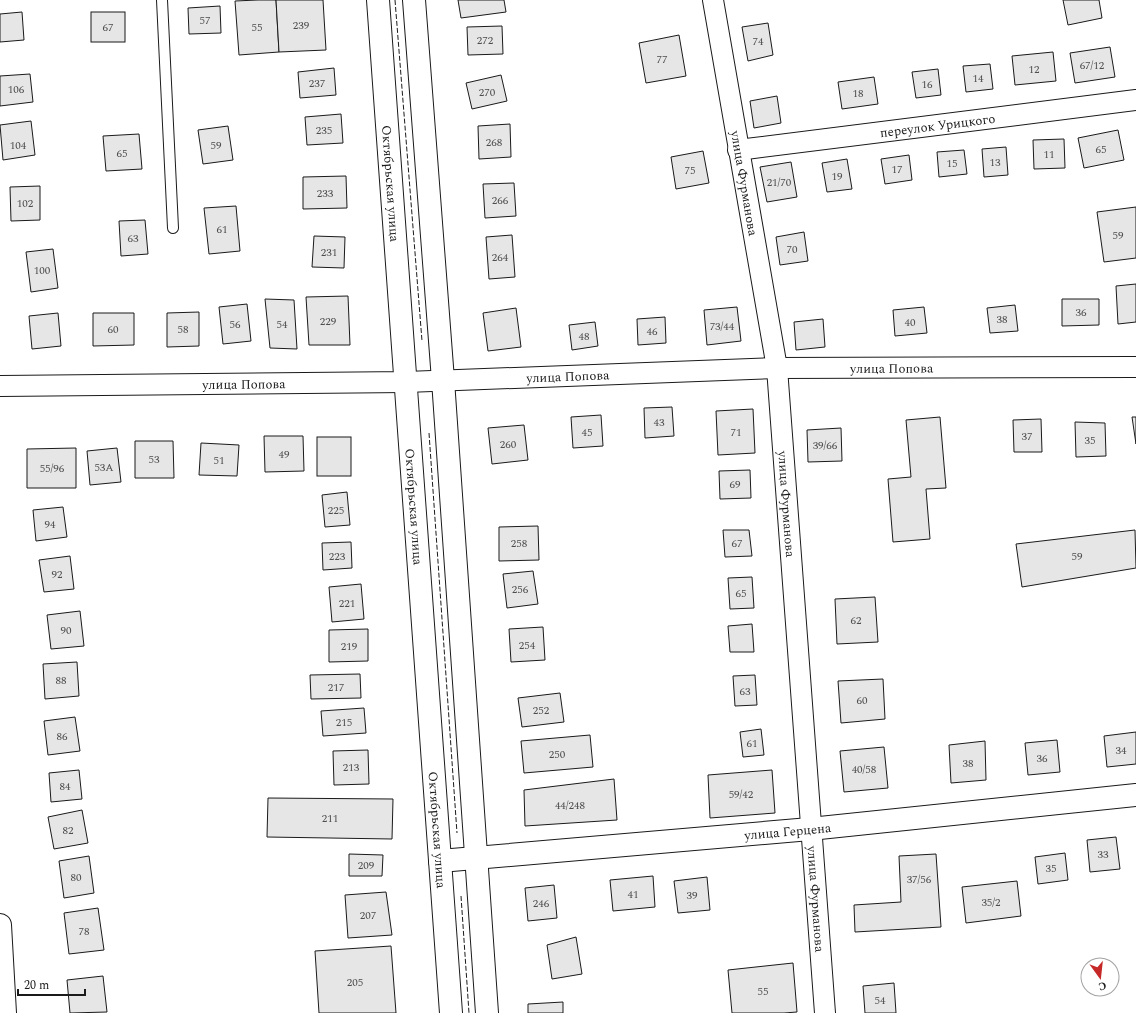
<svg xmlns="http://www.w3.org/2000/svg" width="1136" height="1013" font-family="Spectral,serif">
<rect width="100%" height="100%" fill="#fff"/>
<!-- building -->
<g fill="#e6e6e6" stroke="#1a1a1a">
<path d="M258,0H276L279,52L239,55L235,1Z"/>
<path d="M276,0H323L326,50L279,52Z"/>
<path d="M458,0H504L506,12L461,18Z"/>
<path d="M1063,0H1099L1102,18L1068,25Z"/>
<path d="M220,6L221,33L189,34L188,8Z"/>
<path d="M22,12L24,40L0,42V14Z"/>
<rect x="91" y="12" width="34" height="30"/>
<path d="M768,23L773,55L748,61L742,27Z"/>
<path d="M502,26L503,54L468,55L467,27Z"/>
<path d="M679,35L686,76L646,83L639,43Z"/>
<path d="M1110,47L1115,77L1075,83L1070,53Z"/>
<path d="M1053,52L1056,81L1015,85L1012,56Z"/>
<path d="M990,64L993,89L966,92L963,66Z"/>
<path d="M334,68L336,95L300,98L298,72Z"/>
<path d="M938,69L941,95L916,98L912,72Z"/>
<path d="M30,74L33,102L0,106V76Z"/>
<path d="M501,75L507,101L472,109L466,83Z"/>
<path d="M874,77L878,104L842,109L838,82Z"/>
<path d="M777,96L781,123L754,128L750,101Z"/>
<path d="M341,114L343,143L307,145L305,117Z"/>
<path d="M31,121L35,155L3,160L0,125Z"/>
<path d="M510,124L511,157L479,159L478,126Z"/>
<path d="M228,126L233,160L203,164L198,130Z"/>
<path d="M1118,130L1124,160L1084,168L1078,138Z"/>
<path d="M139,134L142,169L106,171L103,136Z"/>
<path d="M1064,139L1065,168L1034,169L1033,140Z"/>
<path d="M1006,147L1008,175L984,177L982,149Z"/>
<path d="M964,150L967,174L939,177L937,152Z"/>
<path d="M703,151L709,183L676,189L671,157Z"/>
<path d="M909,155L912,180L885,184L881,159Z"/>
<path d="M847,159L852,189L827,192L822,163Z"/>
<path d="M791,162L797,197L767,202L760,167Z"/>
<path d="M346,176L347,208L303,209V177Z"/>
<path d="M514,183L516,216L485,218L483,184Z"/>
<path d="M40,186V220L11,221L10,187Z"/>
<path d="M236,206L240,251L209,254L204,208Z"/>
<path d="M1136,207V258L1104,262L1097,212Z"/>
<path d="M145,220L148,254L121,256L119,221Z"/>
<path d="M804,232L808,261L780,265L776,237Z"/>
<path d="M512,235L515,277L489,279L486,237Z"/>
<path d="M314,236L345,237L344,268L312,267Z"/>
<path d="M53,249L58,288L31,292L26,252Z"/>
<path d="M1136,284V322L1118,324L1116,286Z"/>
<path d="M348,296L350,345H309L306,297Z"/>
<path d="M265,299L294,300L297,349L270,348Z"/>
<path d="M1062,299H1099V325L1062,326Z"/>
<path d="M247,304L251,341L223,344L219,307Z"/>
<path d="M1015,305L1018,331L990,333L987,308Z"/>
<path d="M737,307L741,341L707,345L704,310Z"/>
<path d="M924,307L927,333L895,336L893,310Z"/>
<path d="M516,308L521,347L488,351L483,313Z"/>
<path d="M199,312V346L167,347V313Z"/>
<path d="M58,313L61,346L32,349L29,316Z"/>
<path d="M93,313H134V345L93,346Z"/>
<path d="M665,317L666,343L638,345L637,319Z"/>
<path d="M823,319L825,347L796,350L794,322Z"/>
<path d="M595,322L598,346L572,350L569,325Z"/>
<path d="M672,407L674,436L645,438L644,408Z"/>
<path d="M753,409L755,453L718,455L716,411Z"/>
<path d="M601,415L603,446L573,448L571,417Z"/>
<path d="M940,417L946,488L926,489L930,539L893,542L888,479L911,477L906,420Z"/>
<path d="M1132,417H1136V444Z"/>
<path d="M1041,419L1042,452H1014L1013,420Z"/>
<path d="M1075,422L1105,423L1106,456L1076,457Z"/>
<path d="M524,425L528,460L492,464L488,428Z"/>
<path d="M841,428L842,461L808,462L807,430Z"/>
<path d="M264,436H303L304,471L265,472Z"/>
<rect x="317" y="437" width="34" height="39"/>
<path d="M135,441H173L174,478H135Z"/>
<path d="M201,443L239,445L237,476L199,475Z"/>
<path d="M76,448V488H27V449Z"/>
<path d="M117,448L121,482L90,485L87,451Z"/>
<path d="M750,470L751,498L720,499L719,471Z"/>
<path d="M347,492L350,525L325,527L322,495Z"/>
<path d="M63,507L67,537L36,541L33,510Z"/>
<path d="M538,526L539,560L499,561V527Z"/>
<path d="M723,530H749L752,556L725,557Z"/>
<path d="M1135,530L1136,568L1022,587L1016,544Z"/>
<path d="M351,542L352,568L323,570L322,543Z"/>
<path d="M70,556L74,589L44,592L39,560Z"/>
<path d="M533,571L538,604L507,608L503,574Z"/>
<path d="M752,577L754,608L730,609L728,578Z"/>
<path d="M361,584L364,619L332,622L329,587Z"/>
<path d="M875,597L878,642L837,644L835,599Z"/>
<path d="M80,611L84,646L51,649L47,615Z"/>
<path d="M752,624L754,652H730L728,626Z"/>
<path d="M543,627L545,660L511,662L509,629Z"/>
<path d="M368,629V661L329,662V630Z"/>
<path d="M77,662L79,696L45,699L43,664Z"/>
<path d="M360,674L361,698L311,699L310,675Z"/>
<path d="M755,675L757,705L735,706L733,676Z"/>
<path d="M883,679L885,719L841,723L838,681Z"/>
<path d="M560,693L564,722L522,727L518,698Z"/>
<path d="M364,708L366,733L323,736L321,711Z"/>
<path d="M75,717L80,751L48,755L44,721Z"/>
<path d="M761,729L764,755L743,757L740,732Z"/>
<path d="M1136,732V764L1107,767L1104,736Z"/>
<path d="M590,735L593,767L524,773L521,741Z"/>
<path d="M1057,740L1060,772L1028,775L1025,743Z"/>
<path d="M985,741L986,780L951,783L949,745Z"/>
<path d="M884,747L888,788L844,792L840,751Z"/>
<path d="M368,750L369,784L334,785L333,751Z"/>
<path d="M79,770L82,799L51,802L49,773Z"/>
<path d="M772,770L775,813L710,818L708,775Z"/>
<path d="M614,779L617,820L525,826L524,790Z"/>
<path d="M268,798L393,799L392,839L267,837Z"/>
<path d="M82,810L88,843L54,849L48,817Z"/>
<path d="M1116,837L1120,869L1090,872L1087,840Z"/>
<path d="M1065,853L1068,880L1038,884L1035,857Z"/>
<path d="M349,854L383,855L382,876H349Z"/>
<path d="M936,854L941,927L855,932L854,905L901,902L899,856Z"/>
<path d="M89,856L94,893L64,898L59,861Z"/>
<path d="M653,876L655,907L613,911L610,880Z"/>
<path d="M707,877L710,910L678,913L674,881Z"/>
<path d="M1017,881L1021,916L966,923L962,887Z"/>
<path d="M554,885L557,918L528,921L525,888Z"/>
<path d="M386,892L392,935L348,938L345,895Z"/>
<path d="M98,908L104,950L69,954L64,913Z"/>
<path d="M576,937L582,974L552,979L547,945Z"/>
<path d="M391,946L396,1013H319L315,951Z"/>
<path d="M793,963L797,1012L784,1013H732L728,970Z"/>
<path d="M103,976L107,1012L70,1013L67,980Z"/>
<path d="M894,983L896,1013H865L863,986Z"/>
<path d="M563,1002V1013H528V1004Z"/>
</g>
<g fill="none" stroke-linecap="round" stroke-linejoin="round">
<defs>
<path id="service" d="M162,0L173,228"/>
<g id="minor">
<path id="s1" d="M713,0L777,368L825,1013"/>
<path id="s2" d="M738,150L1136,100"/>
<path id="s3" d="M0,386L406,382L777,368L1136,367"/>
</g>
<g id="tertiary">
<path id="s4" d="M440,861L810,829L1136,795"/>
<path d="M0,925L5,1013"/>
</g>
<g id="primary">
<path id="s5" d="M378,0L451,1013"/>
<path d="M414,0L443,380L487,1013"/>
</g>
</defs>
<!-- service casing -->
<use href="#service" stroke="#1a1a1a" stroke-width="12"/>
<!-- minor casing -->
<use href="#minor" stroke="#1a1a1a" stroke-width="22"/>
<!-- tertiary casing -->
<use href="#tertiary" stroke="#1a1a1a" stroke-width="24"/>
<!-- primary casing -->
<use href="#primary" stroke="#1a1a1a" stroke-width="24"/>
<!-- service -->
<use href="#service" stroke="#fff" stroke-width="10"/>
<!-- minor -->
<use href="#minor" stroke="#fff" stroke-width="20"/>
<!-- tertiary -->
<use href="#tertiary" stroke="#fff" stroke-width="22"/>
<!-- primary -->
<use href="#primary" stroke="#fff" stroke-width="22"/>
<!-- fence -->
<g stroke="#1a1a1a" stroke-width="1" stroke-dasharray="5 2" stroke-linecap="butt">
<path d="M395,0L422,341"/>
<path d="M429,433L457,833"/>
<path d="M461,896L469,1013"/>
</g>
</g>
<g text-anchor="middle" stroke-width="3" stroke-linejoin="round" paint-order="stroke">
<!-- number labels -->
<g font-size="11" fill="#4d4d4d">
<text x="205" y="24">57</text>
<text x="301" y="29">239</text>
<text x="108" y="31">67</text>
<text x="257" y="31">55</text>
<text x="485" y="44">272</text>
<text x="758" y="45">74</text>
<text x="662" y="63">77</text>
<text x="1092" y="69">67/12</text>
<text x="1034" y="73">12</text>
<text x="978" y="82">14</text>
<text x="317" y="87">237</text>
<text x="927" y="88">16</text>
<text x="16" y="93">106</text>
<text x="487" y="96">270</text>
<text x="858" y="97">18</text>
<text x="324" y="134">235</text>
<text x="494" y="146">268</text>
<text x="18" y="149">104</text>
<text x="216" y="149">59</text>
<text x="1101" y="153">65</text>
<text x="122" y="157">65</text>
<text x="1049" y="158">11</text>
<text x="995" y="166">13</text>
<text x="952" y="167">15</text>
<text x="897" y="173">17</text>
<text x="690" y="174">75</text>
<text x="837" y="180">19</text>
<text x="779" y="186">21/70</text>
<text x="325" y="197">233</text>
<text x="500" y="204">266</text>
<text x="25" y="207">102</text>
<text x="222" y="233">61</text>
<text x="1118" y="239">59</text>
<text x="133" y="242">63</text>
<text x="792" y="253">70</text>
<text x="329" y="256">231</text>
<text x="500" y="261">264</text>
<text x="42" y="274">100</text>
<text x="1081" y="316">36</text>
<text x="1002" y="323">38</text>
<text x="328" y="325">229</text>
<text x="910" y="326">40</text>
<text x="235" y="328">56</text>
<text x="282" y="328">54</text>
<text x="722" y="330">73/44</text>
<text x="113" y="333">60</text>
<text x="183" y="333">58</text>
<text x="652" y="335">46</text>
<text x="584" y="340">48</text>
<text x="659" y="426">43</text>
<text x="587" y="436">45</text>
<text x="736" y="436">71</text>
<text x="1027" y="440">37</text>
<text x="1090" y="444">35</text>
<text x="508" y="448">260</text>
<text x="825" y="449">39/66</text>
<text x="284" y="458">49</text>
<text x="154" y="463">53</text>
<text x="219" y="464">51</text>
<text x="104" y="471">53А</text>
<text x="52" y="472">55/96</text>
<text x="735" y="488">69</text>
<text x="336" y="514">225</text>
<text x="50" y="528">94</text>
<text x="519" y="547">258</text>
<text x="737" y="547">67</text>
<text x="337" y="560">223</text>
<text x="1077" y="560">59</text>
<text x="57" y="578">92</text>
<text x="520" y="593">256</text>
<text x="741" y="597">65</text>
<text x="347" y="607">221</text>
<text x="856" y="624">62</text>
<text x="66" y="634">90</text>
<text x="527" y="649">254</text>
<text x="349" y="650">219</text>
<text x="61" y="684">88</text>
<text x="336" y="691">217</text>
<text x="745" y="695">63</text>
<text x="862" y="704">60</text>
<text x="541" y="714">252</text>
<text x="344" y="726">215</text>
<text x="62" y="740">86</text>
<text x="752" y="747">61</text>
<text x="1121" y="754">34</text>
<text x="557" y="758">250</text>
<text x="1042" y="762">36</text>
<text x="968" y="767">38</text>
<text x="351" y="771">213</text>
<text x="864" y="773">40/58</text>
<text x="65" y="790">84</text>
<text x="741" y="798">59/42</text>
<text x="570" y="809">44/248</text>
<text x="330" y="822">211</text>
<text x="68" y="834">82</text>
<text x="1103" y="858">33</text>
<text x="366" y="869">209</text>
<text x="1051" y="872">35</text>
<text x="76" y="881">80</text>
<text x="919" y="883">37/56</text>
<text x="633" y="898">41</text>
<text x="692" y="899">39</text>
<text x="991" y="906">35/2</text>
<text x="541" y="907">246</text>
<text x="368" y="919">207</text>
<text x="84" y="935">78</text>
<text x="355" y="986">205</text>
<text x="763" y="995">55</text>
<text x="880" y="1004">54</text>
</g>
<!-- street labels -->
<g font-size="13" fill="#1a1a1a" stroke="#fff">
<text dy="5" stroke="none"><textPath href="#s2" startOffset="201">переулок Урицкого</textPath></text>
<text dy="5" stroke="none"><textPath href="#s5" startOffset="184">Октябрьская улица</textPath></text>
<text dy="5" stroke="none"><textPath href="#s1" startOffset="186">улица Фурманова</textPath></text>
<text dy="5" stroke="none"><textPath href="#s3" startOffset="892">улица Попова</textPath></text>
<text dy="5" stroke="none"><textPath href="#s3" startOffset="568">улица Попова</textPath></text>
<text dy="5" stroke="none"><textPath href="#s3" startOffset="244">улица Попова</textPath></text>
<text dy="5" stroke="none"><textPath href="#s1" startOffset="510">улица Фурманова</textPath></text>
<text dy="5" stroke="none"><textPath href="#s5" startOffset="508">Октябрьская улица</textPath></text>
<text dy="5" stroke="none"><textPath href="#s5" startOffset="832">Октябрьская улица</textPath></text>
<text dy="5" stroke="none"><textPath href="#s4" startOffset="349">улица Герцена</textPath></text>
<text dy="5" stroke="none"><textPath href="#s1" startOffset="906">улица Фурманова</textPath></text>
</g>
</g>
<!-- north arrow -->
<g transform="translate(1100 977) rotate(165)"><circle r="19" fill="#ffffff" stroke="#a3a3a3"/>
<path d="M0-3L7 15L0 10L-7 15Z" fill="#c62828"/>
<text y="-6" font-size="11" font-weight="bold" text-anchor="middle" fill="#1a1a1a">С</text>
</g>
<!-- scale -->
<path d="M18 989v6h67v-6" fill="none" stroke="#1a1a1a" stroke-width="2"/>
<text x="24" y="989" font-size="12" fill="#1a1a1a" stroke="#ffffff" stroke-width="3" paint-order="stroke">20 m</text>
</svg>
